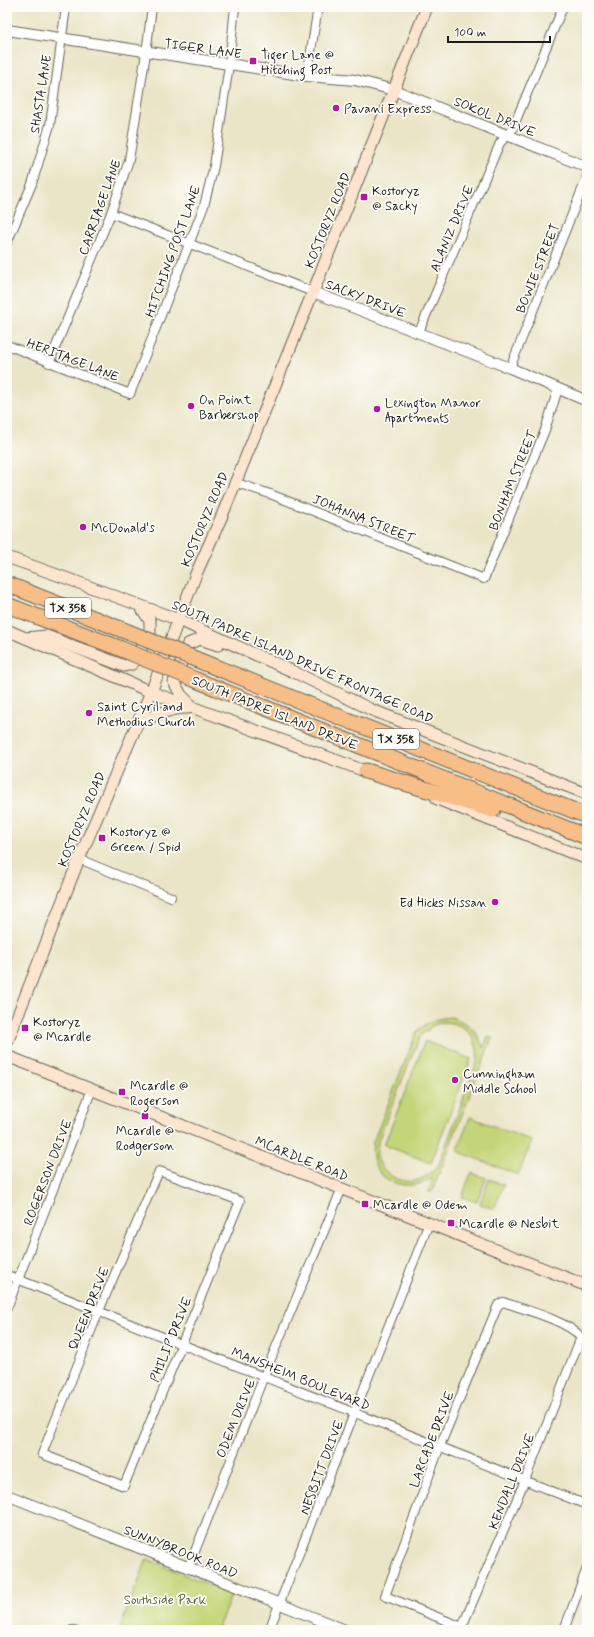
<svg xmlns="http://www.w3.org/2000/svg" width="594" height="1637" font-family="Mynerve,sans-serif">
<rect width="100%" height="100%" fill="#fdfcf7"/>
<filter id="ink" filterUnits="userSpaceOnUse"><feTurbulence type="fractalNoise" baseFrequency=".025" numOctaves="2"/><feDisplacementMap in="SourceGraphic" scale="8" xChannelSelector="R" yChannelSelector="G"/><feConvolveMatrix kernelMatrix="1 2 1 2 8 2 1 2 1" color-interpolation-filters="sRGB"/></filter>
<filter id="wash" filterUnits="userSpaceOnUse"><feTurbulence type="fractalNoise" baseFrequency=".012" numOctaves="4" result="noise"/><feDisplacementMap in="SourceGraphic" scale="16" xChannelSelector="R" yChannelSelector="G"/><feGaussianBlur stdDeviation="0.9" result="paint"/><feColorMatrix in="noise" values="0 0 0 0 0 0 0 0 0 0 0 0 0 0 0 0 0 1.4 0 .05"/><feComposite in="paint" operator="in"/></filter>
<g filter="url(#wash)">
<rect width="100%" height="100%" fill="#ebe5c8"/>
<!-- green -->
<g fill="#c4d577" stroke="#70784a" fill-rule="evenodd">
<path d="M451,1017C469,1023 478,1031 483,1048L488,1037L492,1038L432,1192L428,1191L433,1178C403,1196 367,1179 373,1142L417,1031C427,1022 437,1018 451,1017ZM443,1022C466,1023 477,1036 478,1059L439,1164C435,1169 431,1173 425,1177C407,1188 383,1177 377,1157C376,1151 378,1144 379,1138L420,1036L434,1025Z"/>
<path d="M425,1041L471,1059L431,1163L384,1145Z"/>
<path d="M470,1117L532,1141L518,1175L457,1151Z"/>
<path d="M471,1173L486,1178L477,1202L462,1197Z"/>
<path d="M489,1179L504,1185L494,1209L480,1204Z"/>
<path d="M147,1559L232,1594L217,1630H119Z"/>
</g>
</g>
<g filter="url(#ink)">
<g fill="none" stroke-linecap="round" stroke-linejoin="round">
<defs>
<g id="minor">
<path d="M307,76L318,7"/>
<path d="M111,213L313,292"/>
<path d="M7,243L32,184L50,125L66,7"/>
<path d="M419,332L500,143L512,130L563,7"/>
<path d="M7,345L130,394L204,206L214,166L229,65L235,7"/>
<path d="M49,363L111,213L129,160L146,53L152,7"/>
<path d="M510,368L587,177"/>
<path d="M234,482L270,494L484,579L545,430L558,389"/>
<path d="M79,859L171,897"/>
<path d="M159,1171L240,1201L124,1486L42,1454L99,1311Z"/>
<path d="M7,1275L587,1505"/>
<path d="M503,1302C523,1309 568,1321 581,1337L525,1480L462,1627L385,1596L440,1446L498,1305Z"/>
<path d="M7,1308L92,1089"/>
<path d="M188,1569L264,1376L342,1188"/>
<path d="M72,1630H74"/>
<path d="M269,1630L429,1223"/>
<path d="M564,1630L587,1568"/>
</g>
<g id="tertiary">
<path d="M7,30L307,76L355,80L394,90L587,167"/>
<path d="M313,292L510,368L587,401"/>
<path d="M7,1495L345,1630"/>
</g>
<g id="secondary">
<path d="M7,557L74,581L179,620L292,671L372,710L587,794"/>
<path d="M7,630L151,692L373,774"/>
<path d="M26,638L46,636L124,666L132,664L150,632V621L140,606"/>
<path d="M191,705L181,695L174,682L188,644L200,639L218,645"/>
<path d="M138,722C153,716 173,707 189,708"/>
<path d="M437,799L587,859"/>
<path d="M7,1043L79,859L151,692L196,574L221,518L313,292L427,7"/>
<path d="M7,1056L587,1286"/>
</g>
<g id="motorway">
<path d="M7,584L128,632"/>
<path d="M7,605L119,648"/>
<path d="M205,663L587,816"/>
<path d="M196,680L587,837"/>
<path d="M366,771L493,810"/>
</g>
</defs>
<!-- minor casing -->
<use href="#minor" stroke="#646258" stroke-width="10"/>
<!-- tertiary casing -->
<use href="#tertiary" stroke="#646258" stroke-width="12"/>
<!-- secondary casing -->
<use href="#secondary" stroke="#646258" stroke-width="13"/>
<!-- motorway casing -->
<use href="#motorway" stroke="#646258" stroke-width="17"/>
<!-- minor -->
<use href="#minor" stroke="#fff" stroke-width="8"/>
<!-- tertiary -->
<use href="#tertiary" stroke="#fff" stroke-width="10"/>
<!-- secondary -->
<use href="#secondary" stroke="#fce5cf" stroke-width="11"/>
<!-- motorway -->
<use href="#motorway" stroke="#f7be87" stroke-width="15"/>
<defs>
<g id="motorway-bridge">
<path d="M128,632L205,663"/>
<path d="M119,648L196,680"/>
</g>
</defs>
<!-- motorway-bridge casing -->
<use href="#motorway-bridge" stroke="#646258" stroke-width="17" stroke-linecap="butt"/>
<!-- motorway-bridge -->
<use href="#motorway-bridge" stroke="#f7be87" stroke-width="15"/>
</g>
</g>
<!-- markers -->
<g fill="#b5179e" stroke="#fdfcf7" stroke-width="1.5">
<rect x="249" y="57" width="8" height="8" rx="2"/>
<circle cx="336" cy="108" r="4"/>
<rect x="360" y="193" width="8" height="8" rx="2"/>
<circle cx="191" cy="406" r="4"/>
<circle cx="377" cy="409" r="4"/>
<circle cx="83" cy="527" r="4"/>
<circle cx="89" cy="713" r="4"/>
<rect x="98" y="834" width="8" height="8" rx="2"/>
<circle cx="495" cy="902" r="4"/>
<rect x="21" y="1024" width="8" height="8" rx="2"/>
<circle cx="455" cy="1080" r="4"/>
<rect x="118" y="1088" width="8" height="8" rx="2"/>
<rect x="141" y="1112" width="8" height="8" rx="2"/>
<rect x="361" y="1200" width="8" height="8" rx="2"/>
<rect x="447" y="1219" width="8" height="8" rx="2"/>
</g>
<g text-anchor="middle" stroke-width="3.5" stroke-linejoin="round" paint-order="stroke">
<!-- shield labels -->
<g fill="#fdfcf7" stroke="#605f5e" stroke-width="1">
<rect x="45" y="598" width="46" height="20" rx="3"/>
<rect x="373" y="729" width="46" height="20" rx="3"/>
</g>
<g font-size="12" font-weight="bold" fill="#1c1c1c">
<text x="68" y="612">TX 358</text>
<text x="396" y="743">TX 358</text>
</g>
<!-- street labels -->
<g font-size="13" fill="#1c1c1c" stroke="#fdfcf7">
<text transform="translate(203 48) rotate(8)" y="5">TIGER LANE</text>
<text transform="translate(40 94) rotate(-81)" y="5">SHASTA LANE</text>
<text transform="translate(495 116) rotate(22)" y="5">SOKOL DRIVE</text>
<text transform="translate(99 207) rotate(-70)" y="5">CARRIAGE LANE</text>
<text transform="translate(327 220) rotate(-68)" y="5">KOSTORYZ ROAD</text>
<text transform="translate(451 228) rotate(-67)" y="5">ALANIZ DRIVE</text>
<text transform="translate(172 251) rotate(-70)" y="5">HITCHING POST LANE</text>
<text transform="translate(537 268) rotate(-68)" y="5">BOWIE STREET</text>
<text transform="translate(366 298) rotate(21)" y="5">SACKY DRIVE</text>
<text transform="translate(73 359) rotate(21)" y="5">HERITAGE LANE</text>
<text transform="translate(512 480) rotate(-68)" y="5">BONHAM STREET</text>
<text transform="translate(364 518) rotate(22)" y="5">JOHANNA STREET</text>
<text transform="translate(204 519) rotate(-67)" y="5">KOSTORYZ ROAD</text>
<text transform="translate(303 661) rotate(24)" y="5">SOUTH PADRE ISLAND DRIVE FRONTAGE ROAD</text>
<text transform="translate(275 712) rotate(22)" y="5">SOUTH PADRE ISLAND DRIVE</text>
<text transform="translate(81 819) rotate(-67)" y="5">KOSTORYZ ROAD</text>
<text transform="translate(302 1158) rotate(22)" y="5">MCARDLE ROAD</text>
<text transform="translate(47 1172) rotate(-69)" y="5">ROGERSON DRIVE</text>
<text transform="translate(88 1308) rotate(-68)" y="5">QUEEN DRIVE</text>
<text transform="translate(170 1339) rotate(-68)" y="5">PHILIP DRIVE</text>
<text transform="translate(301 1378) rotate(22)" y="5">MANSHEIM BOULEVARD</text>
<text transform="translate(235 1418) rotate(-68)" y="5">ODEM DRIVE</text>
<text transform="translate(431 1439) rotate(-69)" y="5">LARCADE DRIVE</text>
<text transform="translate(321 1467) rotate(-69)" y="5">NESBITT DRIVE</text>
<text transform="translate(511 1481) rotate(-68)" y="5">KENDALL DRIVE</text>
<text transform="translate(181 1551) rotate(22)" y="5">SUNNYBROOK ROAD</text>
</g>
<!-- poi labels -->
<g font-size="13" fill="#1c1c1c" stroke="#fdfcf7" text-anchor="start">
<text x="261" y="59">Tiger Lane @<tspan x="261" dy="15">Hitching Post</tspan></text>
<text x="344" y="113">Pavani Express</text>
<text x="372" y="195">Kostoryz<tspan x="372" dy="15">@ Sacky</tspan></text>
<text x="199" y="404">On Point<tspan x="199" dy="15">Barbershop</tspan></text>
<text x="385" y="407">Lexington Manor<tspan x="385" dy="15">Apartments</tspan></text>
<text x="91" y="532">McDonald's</text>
<text x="97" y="711">Saint Cyril and<tspan x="97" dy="15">Methodius Church</tspan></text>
<text x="110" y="836">Kostoryz @<tspan x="110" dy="15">Green / Spid</tspan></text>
<text x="487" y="907" text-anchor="end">Ed Hicks Nissan</text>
<text x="33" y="1026">Kostoryz<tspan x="33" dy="15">@ Mcardle</tspan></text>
<text x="463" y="1078">Cunningham<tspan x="463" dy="15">Middle School</tspan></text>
<text x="130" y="1090">Mcardle @<tspan x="130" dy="15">Rogerson</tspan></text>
<text x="145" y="1135" text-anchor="middle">Mcardle @<tspan x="145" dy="15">Rodgerson</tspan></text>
<text x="373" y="1209">Mcardle @ Odem</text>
<text x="459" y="1228">Mcardle @ Nesbit</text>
</g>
<!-- park labels -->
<g font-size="13" fill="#575d3c" stroke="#fdfcf7">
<text x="165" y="1604">Southside Park</text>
</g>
</g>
<!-- margin -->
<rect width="594" height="1637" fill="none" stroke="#fdfcf7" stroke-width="24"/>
<!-- scale -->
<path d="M448 36v6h102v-6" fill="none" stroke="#1c1c1c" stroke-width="2"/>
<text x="454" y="36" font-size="12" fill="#1c1c1c" stroke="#fdfcf7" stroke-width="3" paint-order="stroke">100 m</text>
</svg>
